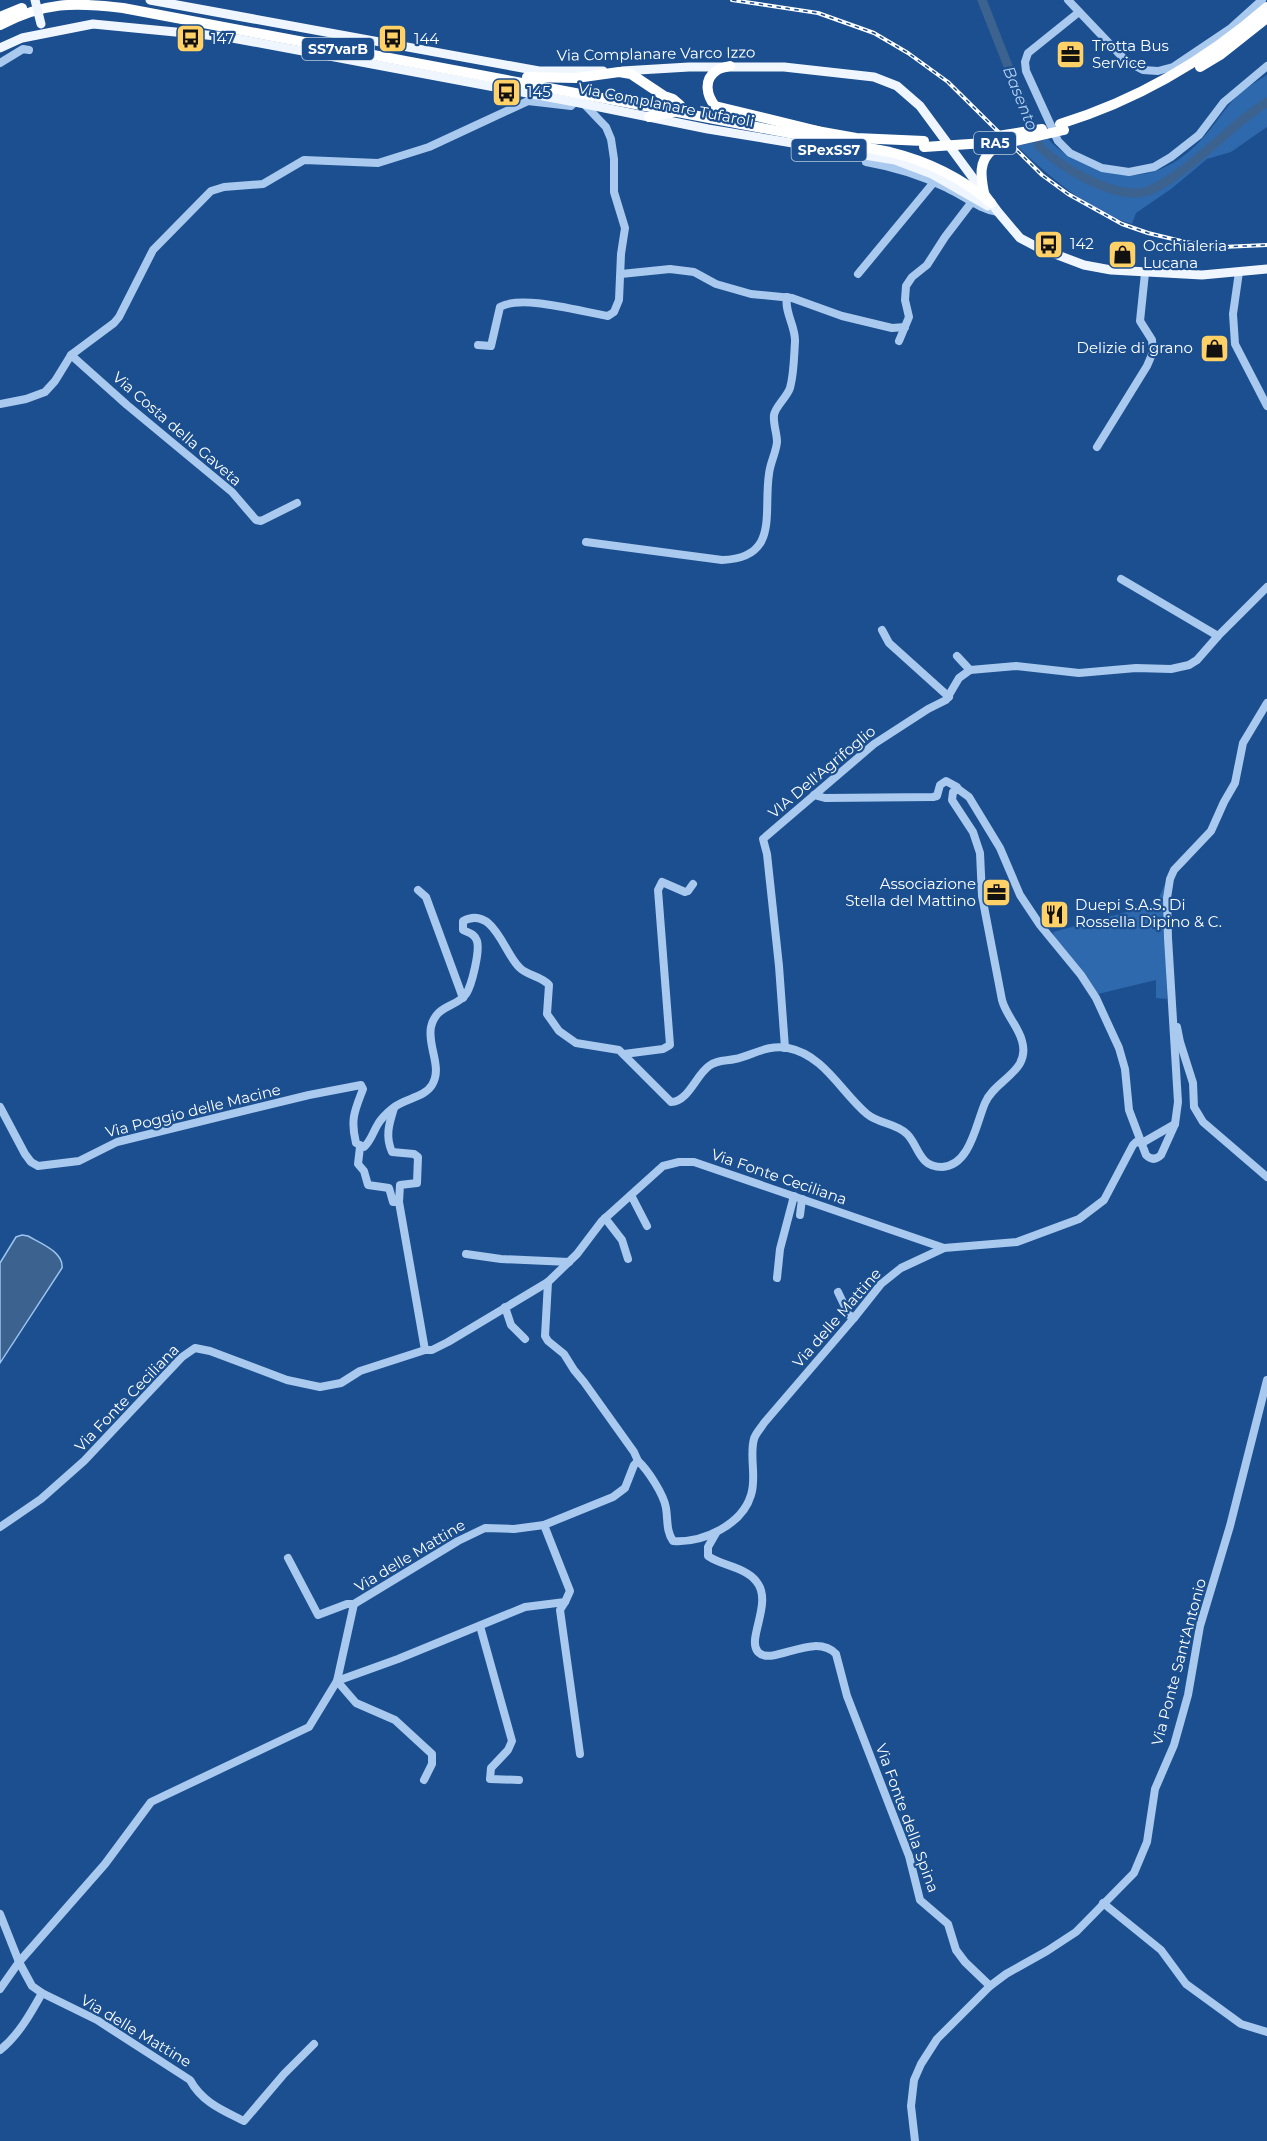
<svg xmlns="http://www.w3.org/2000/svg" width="1267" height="2141" font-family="Montserrat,sans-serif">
<rect width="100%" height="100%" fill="#1b4f8f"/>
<!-- green -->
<g fill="#2e69ad">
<path d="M1267,75V127L1231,152L1207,159L1171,189L1136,213L1132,224C1087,210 1050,177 1017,146L1048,139C1062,155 1079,161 1099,169C1142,186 1180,166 1208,132C1219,119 1228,104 1240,93C1248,86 1258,81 1267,75Z"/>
<path d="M1165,884L1167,999L1156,998V980L1098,994L1054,939L1053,932L1156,904Z"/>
</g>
<!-- water -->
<path fill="#3c6290" stroke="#9cc4f0" stroke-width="1.5" d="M22,1235L28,1236C40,1243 64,1252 62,1268L0,1363V1263L16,1237Z"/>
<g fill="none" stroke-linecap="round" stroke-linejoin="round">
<!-- river -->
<path stroke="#3c6290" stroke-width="9" d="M982,0L1040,147C1062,168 1108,195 1139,193C1166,191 1219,139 1241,121C1249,115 1258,108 1267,102"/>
<!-- minor -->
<g stroke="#a9c9ee" stroke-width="8">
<path d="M1068,0L1126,61L1143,70L1158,71L1173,67L1231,28L1262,0"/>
<path d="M1079,12L1028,53L1025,62L1026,71L1058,141L1070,153L1102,168L1129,172L1154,167L1171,157L1199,135L1224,102L1267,66"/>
<path d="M0,63L23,49L29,50"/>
<path d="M866,162C895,167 921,175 947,188C965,196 978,209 998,212"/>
<path d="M1239,272L1233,314L1235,344L1267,406"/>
<path d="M621,274L670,269L694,272L716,284L751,294L792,298L842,316L892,328L905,327"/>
<path d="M858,274L934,182"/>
<path d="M899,341L909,317L905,300L906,286L912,277L927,265L945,237L971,203"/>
<path d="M478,345L491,346L500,307C522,294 582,312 608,316L614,312L619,300L621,254L625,228L614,192V159L611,139L606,127L584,104"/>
<path d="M71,355L127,405L232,492L256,520L261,521L297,503"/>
<path d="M0,404L26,399L45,392L55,381L71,355L114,323L119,317L153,250L211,191L224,187L263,184L304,160L378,163L429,147L528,101L571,106L575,102"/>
<path d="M1097,447L1147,366L1153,352L1152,340L1140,321L1145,273"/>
<path d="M586,542L722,560C780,558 763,513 769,474C770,463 776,453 777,442C777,433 773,424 774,415C775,407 787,397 790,388C794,374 794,356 795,342C796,327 784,312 787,297"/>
<path d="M1121,579L1218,636"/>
<path d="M882,630L889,643L949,697"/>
<path d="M957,656L970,670"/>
<path d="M814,795L825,798L933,797L937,796L940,785L946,781L957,787L958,789"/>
<path d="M418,890L426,897L463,998"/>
<path d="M1177,1027L1180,1042L1193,1083L1194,1107L1203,1122L1267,1177"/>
<path d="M785,1048L779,966L767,854L763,839L874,744L928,709L946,700L959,678L970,670L1016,666L1079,673L1136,668L1171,669L1189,665L1197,660L1218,636L1267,587"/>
<path d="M624,1054L663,1049L670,1045L658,890L662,882L685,892L688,891L693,884"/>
<path d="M0,1107L25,1154L31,1162L38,1166L79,1161L117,1142L309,1095L361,1085L363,1089C355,1110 350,1119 356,1143L364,1147C371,1141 373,1132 378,1124C382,1117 387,1113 393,1108C405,1098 424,1098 432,1085C443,1067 427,1046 431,1027C436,1004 458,1007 466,994C472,985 480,951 477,941C475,934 469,933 463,930V921C494,905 504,954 520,968C528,976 541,976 549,985L547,1014L559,1031L576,1043L619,1050L671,1102C688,1102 696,1075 709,1066C716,1060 726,1061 735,1059C753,1055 768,1044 788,1048C824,1055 841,1092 867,1114C879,1124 896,1123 907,1134C915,1142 917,1153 925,1161C929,1165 936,1167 942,1167C970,1166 976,1124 985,1103C995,1079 1031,1072 1022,1041C1018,1026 1006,1015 1002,1000L982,896L980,853L973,832L952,800L953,792L958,789L969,797L1000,848L1020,895L1040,925L1081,975L1096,998L1119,1048L1125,1069L1129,1110L1146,1155C1151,1160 1156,1160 1161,1155L1175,1124L1178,1102L1168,938L1167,898L1170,879L1174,870L1211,831L1224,802L1235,783L1243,743L1267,703"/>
<path d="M360,1147L358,1164L364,1171L368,1185L389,1188L393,1202H399L400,1185L417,1183L418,1157L414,1154L392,1152C385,1136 389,1124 394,1108"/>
<path d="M631,1195L647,1226"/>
<path d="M399,1202L425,1350"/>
<path d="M800,1215L802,1199"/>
<path d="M605,1218L622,1240L628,1259"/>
<path d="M466,1254L501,1259L569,1262"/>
<path d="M777,1278L780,1249L794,1196"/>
<path d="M548,1282L545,1336L548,1341L564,1354L574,1370L584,1382L634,1452L638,1461"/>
<path d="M838,1292L849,1315L854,1318"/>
<path d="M505,1307L511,1325L525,1339"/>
<path d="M0,1527L41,1499L84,1461L182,1357L195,1348L210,1351L287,1380L320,1387L341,1383L360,1371L425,1350H432L448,1342L548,1282L577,1254L602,1221L663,1166L679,1162H694L944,1248"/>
<path d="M716,1533L708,1547V1556C722,1566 745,1567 756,1581C774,1602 746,1639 758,1652C772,1667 814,1631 836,1654L847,1696L909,1856L920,1900L948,1924L956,1950L965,1962L990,1986"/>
<path d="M288,1558L318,1615L347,1604H354"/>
<path d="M565,1602L560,1610L580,1754"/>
<path d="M480,1626L512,1741L508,1750L491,1768L490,1779L519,1780"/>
<path d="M424,1780L432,1764V1754L395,1720L356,1703L337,1681L398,1659L525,1607L565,1602L570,1591L544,1525"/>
<path d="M1103,1903L1161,1950L1186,1984L1241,2024L1267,2032"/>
<path d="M0,1914L19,1962L32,1986L42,1993L97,2020L190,2080C202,2102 222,2110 244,2121L284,2074L314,2044"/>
<path d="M0,1989L19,1962L105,1864L151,1802L309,1727L337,1681L354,1604L458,1541L485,1528L514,1529L544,1525L613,1497L625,1488L634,1465L638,1461C648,1470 664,1495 666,1508C668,1520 666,1531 673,1541C703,1543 742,1525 751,1495C757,1477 749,1456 754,1439C755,1434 761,1428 764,1423L854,1318L881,1284L901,1268L944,1248L1017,1242L1079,1219L1104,1200L1133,1145L1136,1142L1142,1143L1175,1124"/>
<path d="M0,2050C18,2036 31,2013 42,1993"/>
<path d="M915,2141L911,2106L914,2080L921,2064L937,2039L990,1986L1006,1974L1047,1951L1076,1932L1134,1873L1147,1842L1155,1789L1174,1745L1188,1695L1200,1626L1230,1526L1267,1380"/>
</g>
<!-- major -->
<g stroke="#f0f6ff" stroke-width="9">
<path d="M150,0L539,71H603"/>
<path d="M0,48L22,38L93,24L227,37L575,102L708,129L895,160L932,174L988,206"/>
<path d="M622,71L689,67H784L874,77L897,86L920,106L998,212L1020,238L1039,248L1084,265L1111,270L1202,275L1267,269"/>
</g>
<!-- highway -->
<g stroke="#fff" stroke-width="10">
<path d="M0,17L22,8"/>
<path d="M0,25C45,2 73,2 123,8L890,152C927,161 962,178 991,203"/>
<path d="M730,66C726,67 719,68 716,71C703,80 707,96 715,106L818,131"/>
<path d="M1200,67L1220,55L1267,18"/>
<path d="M527,77L576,78L619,72L631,74L664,96L673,99L680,105"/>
<path d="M649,117L673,112"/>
<path d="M1060,124C1138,100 1205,61 1267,7"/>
<path d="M811,130L856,138L924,141"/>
<path d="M984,193C981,177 978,162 992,150"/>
</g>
<defs>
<path id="rail" d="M732,0L818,13L874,33L908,53L948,82L1042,175L1068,194L1122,224L1148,233L1185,242L1222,247L1267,245"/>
</defs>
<!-- rail casing -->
<use href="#rail" stroke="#fff" stroke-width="4"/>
<!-- rail -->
<use href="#rail" stroke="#1b4f8f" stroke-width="1.5" stroke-dasharray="4.5" stroke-linecap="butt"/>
<!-- major-bridge -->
<path stroke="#f0f6ff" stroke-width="9" d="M35,0L41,24"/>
<!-- highway-bridge -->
<g stroke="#fff" stroke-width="10">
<path d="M998,136L1042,129"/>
<path d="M924,147L1016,141L1064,130"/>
</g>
</g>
<!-- icons -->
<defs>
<symbol id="bus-square" viewBox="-11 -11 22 22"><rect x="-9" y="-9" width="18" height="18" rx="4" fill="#ffd166" stroke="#1b4f8f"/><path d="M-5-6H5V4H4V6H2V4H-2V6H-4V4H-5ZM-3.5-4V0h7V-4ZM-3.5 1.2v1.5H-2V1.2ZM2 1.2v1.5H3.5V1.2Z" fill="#111"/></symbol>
<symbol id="office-square" viewBox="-11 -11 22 22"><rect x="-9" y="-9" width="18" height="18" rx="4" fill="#ffd166" stroke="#1b4f8f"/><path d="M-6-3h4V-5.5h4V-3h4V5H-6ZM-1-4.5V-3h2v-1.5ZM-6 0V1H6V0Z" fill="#111"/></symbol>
<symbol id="shop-square" viewBox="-11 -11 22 22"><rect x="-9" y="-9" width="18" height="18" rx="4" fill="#ffd166" stroke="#1b4f8f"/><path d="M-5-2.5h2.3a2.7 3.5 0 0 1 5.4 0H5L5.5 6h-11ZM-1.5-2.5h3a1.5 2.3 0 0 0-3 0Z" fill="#111"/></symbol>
<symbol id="restaurant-square" viewBox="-11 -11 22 22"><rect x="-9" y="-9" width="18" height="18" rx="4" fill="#ffd166" stroke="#1b4f8f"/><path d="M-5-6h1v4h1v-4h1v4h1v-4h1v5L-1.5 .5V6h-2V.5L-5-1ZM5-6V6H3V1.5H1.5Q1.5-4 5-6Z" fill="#111"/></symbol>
</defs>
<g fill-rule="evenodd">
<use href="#bus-square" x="174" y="22" width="33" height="33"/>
<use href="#bus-square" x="376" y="22" width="33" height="33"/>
<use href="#office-square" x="1054" y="38" width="33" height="33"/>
<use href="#bus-square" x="490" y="76" width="33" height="33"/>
<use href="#bus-square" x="1032" y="228" width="33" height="33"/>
<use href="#shop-square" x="1106" y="238" width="33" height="33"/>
<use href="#shop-square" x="1198" y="332" width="33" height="33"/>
<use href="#office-square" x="980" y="876" width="33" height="33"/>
<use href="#restaurant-square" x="1038" y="898" width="33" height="33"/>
</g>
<g text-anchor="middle" stroke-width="4.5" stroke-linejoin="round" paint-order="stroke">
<!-- shield labels -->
<g fill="#1b4f8f" stroke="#bbcadd" stroke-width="1.5">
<rect x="302" y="38" width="72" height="22" rx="4.5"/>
<rect x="974" y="132" width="42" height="22" rx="4.5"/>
<rect x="791.5" y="139" width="75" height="22" rx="4.5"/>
</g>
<g font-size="14" font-weight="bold" fill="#fff">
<text x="338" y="54">SS7varB</text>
<text x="995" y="148">RA5</text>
<text x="829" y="155">SPexSS7</text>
</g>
<!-- poi labels -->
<g font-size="15" fill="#fff" stroke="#1b4f8f" text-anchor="start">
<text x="211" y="44">147</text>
<text x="414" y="44">144</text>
<text x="1092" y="51">Trotta Bus<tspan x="1092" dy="17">Service</tspan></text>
<text x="527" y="97">145</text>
<text x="1070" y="249">142</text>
<text x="1143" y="251">Occhialeria<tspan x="1143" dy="17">Lucana</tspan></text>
<text x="1193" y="353" text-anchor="end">Delizie di grano</text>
<text x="976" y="889" text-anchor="end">Associazione<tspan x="976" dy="17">Stella del Mattino</tspan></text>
<text x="1075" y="910">Duepi S.A.S. Di<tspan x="1075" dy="17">Rossella Dipino &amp; C.</tspan></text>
</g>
<!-- street labels -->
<g font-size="15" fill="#fff" stroke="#1b4f8f">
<text transform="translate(656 54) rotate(-1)" y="5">Via Complanare Varco Izzo</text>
<text transform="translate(666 105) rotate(11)" y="5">Via Complanare Tufaroli</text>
<text transform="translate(177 429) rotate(41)" y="5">Via Costa della Gaveta</text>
<text transform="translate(822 772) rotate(-40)" y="5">VIA Dell'Agrifoglio</text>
<text transform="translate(193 1111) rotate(-14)" y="5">Via Poggio delle Macine</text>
<text transform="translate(779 1177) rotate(19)" y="5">Via Fonte Ceciliana</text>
<text transform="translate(837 1318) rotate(-49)" y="5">Via delle Mattine</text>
<text transform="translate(127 1398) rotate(-46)" y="5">Via Fonte Ceciliana</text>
<text transform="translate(410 1556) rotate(-31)" y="5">Via delle Mattine</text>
<text transform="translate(1179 1662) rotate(-75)" y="5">Via Ponte Sant'Antonio</text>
<text transform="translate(907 1818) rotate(70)" y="5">Via Fonte della Spina</text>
<text transform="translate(136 2031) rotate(31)" y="5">Via delle Mattine</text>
</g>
<!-- water labels -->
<g font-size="16" font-style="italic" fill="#b5d3f5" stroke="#1b4f8f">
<text transform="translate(1021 98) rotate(68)" y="6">Basento</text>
</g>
</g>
</svg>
